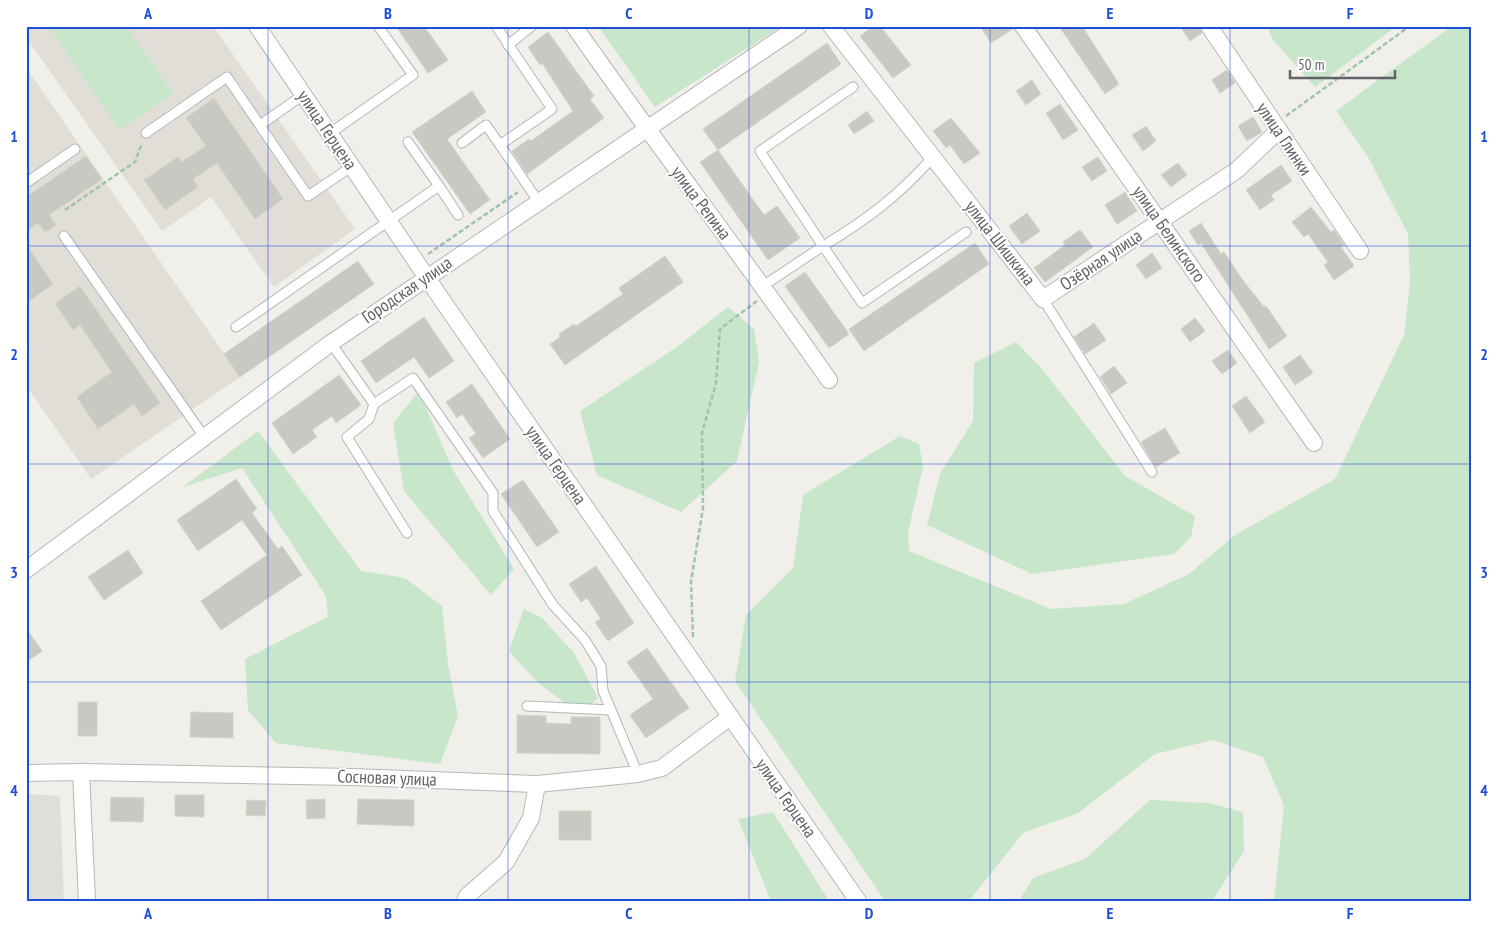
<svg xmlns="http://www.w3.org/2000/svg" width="1498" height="927" font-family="'PT Sans Narrow',sans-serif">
<rect width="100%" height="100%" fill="#f0efe9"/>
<!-- industrial -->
<path fill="#e0deda" d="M26,794L60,796L64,901H26Z"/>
<!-- education -->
<g fill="#e0ded7">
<path d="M26,26H213L355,229L274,287L211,197L162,231L26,37Z"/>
<path d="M27,69L240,377L91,479L26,385Z"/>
</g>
<!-- green -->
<g fill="#c7e6ca">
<path d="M48,26H126L173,94L120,130Z"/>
<path d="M598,26H782L655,107Z"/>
<path d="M1267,26H1397L1315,87L1273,40Z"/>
<path d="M1452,26H1472V901H1274L1284,805L1263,757L1213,740L1155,754L1078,813L1023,833L969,901H885L735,681L746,615L793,568L803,495L900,436L919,444L923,466L908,533L909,551L1051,609L1124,604L1189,574L1235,535L1335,479L1404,335L1410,282L1408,234L1368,157L1336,111Z"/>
<path d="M728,307L754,329L759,362L737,461L681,512L597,475L580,411L677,347Z"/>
<path d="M1016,342L1043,370L1125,476L1195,516L1191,537L1174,554L1032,574L927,525L940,474L973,421L974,363Z"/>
<path d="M419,391L453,470L514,569L491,595L404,491L393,423Z"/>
<path d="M258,431L361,571L405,578L442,606L448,665L458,716L440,764L276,743L248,710L245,659L328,617L326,596L242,468L183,487Z"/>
<path d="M524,609L542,618L574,653L598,698L580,714L538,683L509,651Z"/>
<path d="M1150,800L1209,803L1243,812L1244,851L1212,901H1019L1033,878L1085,859Z"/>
<path d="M773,812L829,901H771L738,819Z"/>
</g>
<!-- building -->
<g fill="#c9c9c3" stroke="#d5d2c7">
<path d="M396,26H424L448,60L428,73Z"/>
<path d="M874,26H880L911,65L893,78L860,36Z"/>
<path d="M980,26H1013L1014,28L991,43Z"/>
<path d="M1059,26H1082L1119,84L1105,94Z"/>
<path d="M1180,26H1199L1202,33L1190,41Z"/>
<path d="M548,32L594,96L590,99L604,118L527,174L512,151L529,139L531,141L573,111L542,63L540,65L528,47Z"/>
<path d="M827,43L841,64L718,150L703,129Z"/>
<path d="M1227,70L1235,83L1220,93L1212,80Z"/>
<path d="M1032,80L1041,94L1026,105L1016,91Z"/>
<path d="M472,91L486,112L447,139L490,200L470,214L412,132Z"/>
<path d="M214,98L283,199L255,219L217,163L193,179L198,187L165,210L144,180L178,157L181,162L206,146L186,118Z"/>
<path d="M1060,104L1078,130L1063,140L1046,113Z"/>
<path d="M867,111L874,121L854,134L848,125Z"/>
<path d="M1253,117L1262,132L1247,141L1238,126Z"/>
<path d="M951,118L980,153L964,164L950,145L946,148L933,131Z"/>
<path d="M1146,126L1156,141L1143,151L1132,135Z"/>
<path d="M718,150L764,215L777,206L800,238L768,260L700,162Z"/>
<path d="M86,156L102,179L49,215L56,225L45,232L38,223L26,231V197Z"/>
<path d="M1098,157L1107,171L1092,181L1082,167Z"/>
<path d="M1178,163L1187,175L1171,187L1161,175Z"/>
<path d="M1281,165L1292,181L1271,195L1274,200L1260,210L1246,190Z"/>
<path d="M1125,192L1137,211L1117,224L1105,205Z"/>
<path d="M1311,207L1331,232L1334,230L1344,245L1341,247L1354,266L1334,280L1324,265L1328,262L1308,234L1304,237L1292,222Z"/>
<path d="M1027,213L1040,231L1022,244L1009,226Z"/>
<path d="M1201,223L1221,254L1224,252L1242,279L1264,307L1266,306L1287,336L1269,349L1201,243L1198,245L1189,231Z"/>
<path d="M1080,230L1093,247L1045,282L1034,268L1065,245L1063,242Z"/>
<path d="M975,243L989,264L864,351L849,329Z"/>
<path d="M26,244L53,284L26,303Z"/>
<path d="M1152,253L1162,268L1146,279L1136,265Z"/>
<path d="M665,256L683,282L565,365L550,344L560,337L559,334L574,324L576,326L623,294L619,288Z"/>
<path d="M358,261L374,284L240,377L224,354Z"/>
<path d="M805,272L849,334L829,348L785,286Z"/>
<path d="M80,286L160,403L142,416L134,404L98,429L77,397L112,372L80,325L73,330L55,303Z"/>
<path d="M424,317L454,361L429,378L414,357L376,383L361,361Z"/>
<path d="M1195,318L1205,331L1190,342L1181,329Z"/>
<path d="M1094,323L1106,340L1085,354L1074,337Z"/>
<path d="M1228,350L1237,363L1222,374L1212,361Z"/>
<path d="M1300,355L1313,373L1295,385L1283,367Z"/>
<path d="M1114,366L1127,383L1111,394L1100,377Z"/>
<path d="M339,375L361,405L336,423L332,416L312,430L317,437L293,454L272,423Z"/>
<path d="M472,384L510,439L483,458L469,438L476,434L462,414L457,418L446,402Z"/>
<path d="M1246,396L1265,422L1250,433L1232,406Z"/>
<path d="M1165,428L1180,453L1156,467L1141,442Z"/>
<path d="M236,479L257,509L252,513L278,549L282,546L302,575L221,630L201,601L267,555L242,520L198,551L177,520Z"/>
<path d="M523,480L559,532L537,547L501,494Z"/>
<path d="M128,550L143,573L104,600L88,577Z"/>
<path d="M596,566L634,623L608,641L595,622L601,619L587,598L581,602L569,584Z"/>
<path d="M26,628L42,651L26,662Z"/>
<path d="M647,648L689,708L646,738L630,715L653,699L627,662Z"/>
<rect x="78" y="702" width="19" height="34"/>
<path d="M191,712L233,713V738L190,737Z"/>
<path d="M517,715L546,716V723L571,724V717H600V754L517,753Z"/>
<path d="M175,795H204V817L175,816Z"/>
<path d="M111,797L144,798L143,822L110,821Z"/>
<path d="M325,799V818L307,819L306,800Z"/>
<path d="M358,799L414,800V826L357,824Z"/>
<path d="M247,800L266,801L265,816L246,815Z"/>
<rect x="559" y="811" width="32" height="29"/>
</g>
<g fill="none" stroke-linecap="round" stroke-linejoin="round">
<defs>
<g id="lane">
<path d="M496,26L552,109L500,145L538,201"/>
<path d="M508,45L532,26"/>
<path d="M853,87L760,151L823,246C868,219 898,196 933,157"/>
<path d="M260,125L303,95"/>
<path d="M146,133L227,77L308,196L351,167"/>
<path d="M329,134L413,75L378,26"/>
<path d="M408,142L439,186"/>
<path d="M462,143L486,125L500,145"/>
<path d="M26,183L75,149"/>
<path d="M64,236L205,438"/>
<path d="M763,286L823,246L862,303L966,232"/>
<path d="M1043,299L1152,472"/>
<path d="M236,327L439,186L458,215"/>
<path d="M331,343L374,404L413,378L493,493V511L553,605L585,640L601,666L603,691L638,774"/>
<path d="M374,404L369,419L347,437L407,533"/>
<path d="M527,706L611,710"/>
</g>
<g id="street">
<path d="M257,26L440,297L858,901"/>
<path d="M574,26C657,145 746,261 829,380"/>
<path d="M831,26L1043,299L1237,170L1279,130"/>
<path d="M1023,26L1314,443"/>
<path d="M1209,26L1360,251"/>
<path d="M26,570L331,343L799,26"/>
<path d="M81,772L87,901"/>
<path d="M26,773L81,772L353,777L537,784L638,774L662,768L730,717"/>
<path d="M465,901L467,896L506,862L531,818L537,784"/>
</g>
</defs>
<!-- lane casing -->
<use href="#lane" stroke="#b5b7bc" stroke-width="11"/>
<!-- street casing -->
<use href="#street" stroke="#b5b7bc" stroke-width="18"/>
<!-- path -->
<g stroke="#9fc4ad" stroke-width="2.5" stroke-dasharray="5 2.5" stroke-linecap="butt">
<path d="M1286,116L1410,26"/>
<path d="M65,210L135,162L142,143"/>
<path d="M428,254L518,192"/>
<path d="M693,637L691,581L703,508L702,433L716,383L720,329L757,301"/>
</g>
<!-- lane -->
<use href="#lane" stroke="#fff" stroke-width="9"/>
<!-- street -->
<use href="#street" stroke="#fff" stroke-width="16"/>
</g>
<!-- grid -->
<path fill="none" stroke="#1d4ed8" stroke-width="1" stroke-opacity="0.55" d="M268,26V901M508,26V901M749,26V901M990,26V901M1230,26V901M26,246H1472M26,464H1472M26,682H1472"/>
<g text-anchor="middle" stroke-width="4" stroke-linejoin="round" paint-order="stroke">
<!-- street labels -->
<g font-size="18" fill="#606267" stroke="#fff">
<text transform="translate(327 130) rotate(56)" y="6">улица Герцена</text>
<text transform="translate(1284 139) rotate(56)" y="6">улица Глинки</text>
<text transform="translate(701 203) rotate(53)" y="6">улица Репина</text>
<text transform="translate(1169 234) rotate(55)" y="6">улица Белинского</text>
<text transform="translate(1000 243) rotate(52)" y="6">улица Шишкина</text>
<text transform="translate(1101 260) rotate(-34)" y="6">Озёрная улица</text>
<text transform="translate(407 290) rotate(-34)" y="6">Городская улица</text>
<text transform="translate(556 465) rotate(55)" y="6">улица Герцена</text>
<text transform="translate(387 778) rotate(2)" y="6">Сосновая улица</text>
<text transform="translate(786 798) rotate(55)" y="6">улица Герцена</text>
</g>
</g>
<!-- border -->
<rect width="1498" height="927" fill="none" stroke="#ffffff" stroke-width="55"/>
<!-- scale -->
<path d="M1290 70v8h105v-8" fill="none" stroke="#606267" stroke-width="2.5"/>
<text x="1298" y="70" font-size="15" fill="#606267" stroke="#ffffff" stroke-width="4" paint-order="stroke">50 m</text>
<rect x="28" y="28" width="1442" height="872" fill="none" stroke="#1d4ed8" stroke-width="2"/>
<g font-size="16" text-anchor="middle" font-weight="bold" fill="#1d4ed8">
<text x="148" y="19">A</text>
<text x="388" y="19">B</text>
<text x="629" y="19">C</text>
<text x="869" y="19">D</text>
<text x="1110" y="19">E</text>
<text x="1350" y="19">F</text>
<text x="14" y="142">1</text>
<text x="1484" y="142">1</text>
<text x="14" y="360">2</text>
<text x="1484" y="360">2</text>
<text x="14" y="578">3</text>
<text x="1484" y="578">3</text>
<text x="14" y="796">4</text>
<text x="1484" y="796">4</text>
<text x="148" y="919">A</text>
<text x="388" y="919">B</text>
<text x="629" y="919">C</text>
<text x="869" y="919">D</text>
<text x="1110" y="919">E</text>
<text x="1350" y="919">F</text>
</g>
</svg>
